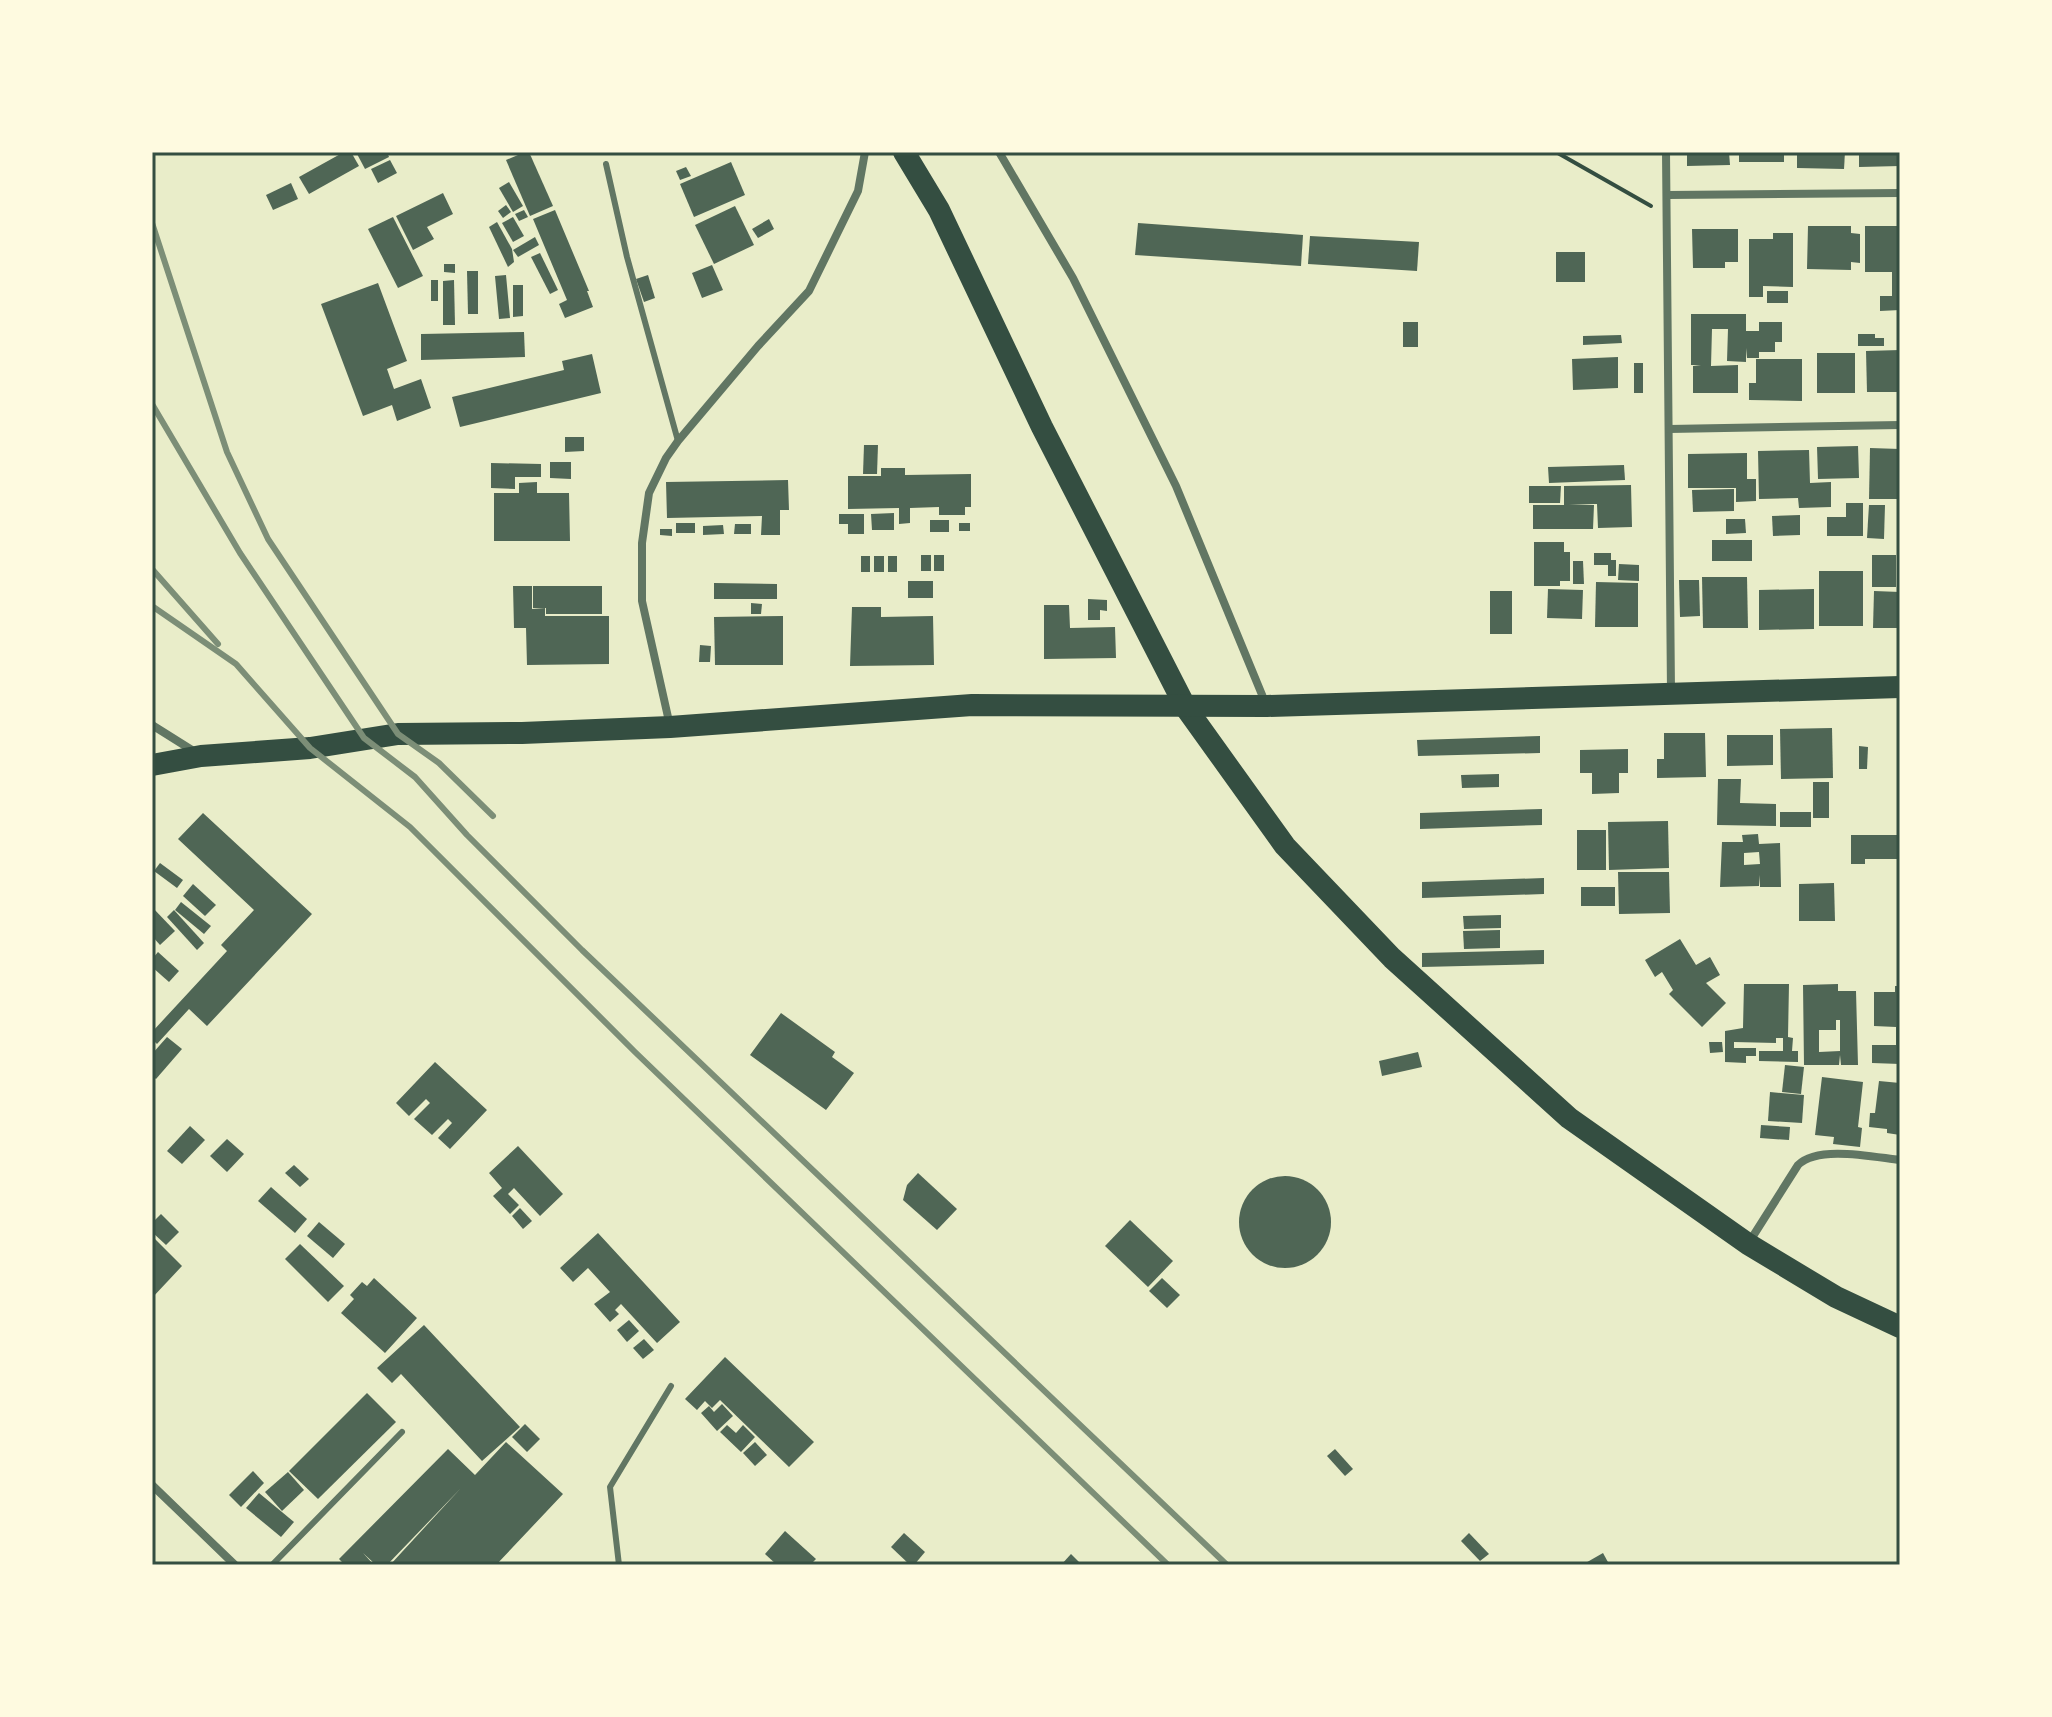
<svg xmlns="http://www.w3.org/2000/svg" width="2052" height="1717" font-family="'Exo 2',sans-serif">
<rect width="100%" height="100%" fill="#e9edc9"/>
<!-- building -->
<g fill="#4f6655" fill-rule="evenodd">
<path d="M344,152H351L359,166L309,194L299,177Z"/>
<path d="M356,152H387L389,157L365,169Z"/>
<path d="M525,152H529L553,206L530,216L506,160Z"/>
<path d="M1687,152H1729L1730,165L1687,166Z"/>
<rect x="1739" y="152" width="45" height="10"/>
<path d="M1797,152H1845L1844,169L1797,168Z"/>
<path d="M1859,152H1900V166L1859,167Z"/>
<path d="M390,160L397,173L378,183L371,169Z"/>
<path d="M731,162L745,195L694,217L680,184Z"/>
<path d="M686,167L691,176L680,180L676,171Z"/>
<path d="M509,182L523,206L513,212L499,188Z"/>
<path d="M291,183L298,199L273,210L266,195Z"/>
<path d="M443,193L453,214L427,227L434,239L413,250L396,216Z"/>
<path d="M506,205L511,212L503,218L498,211Z"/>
<path d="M735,206L754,245L714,264L695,225Z"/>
<path d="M524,210L528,217L519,221L515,214Z"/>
<path d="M555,210L589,291H587L593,307L565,318L559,304L567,300L533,219Z"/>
<path d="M393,217L423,276L398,288L368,229Z"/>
<path d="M513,217L524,236L513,242L502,223Z"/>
<path d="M769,219L774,229L758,238L752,229Z"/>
<path d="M497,222L512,249L514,262L508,267L489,227Z"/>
<path d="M1138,223L1303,235L1301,266L1135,255Z"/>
<path d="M1808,226H1851V233L1860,234V263L1851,262V270L1807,269Z"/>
<path d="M1865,226H1900V310L1880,311V296H1892V272H1865Z"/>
<path d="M1692,229H1738V262H1725V268H1693Z"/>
<path d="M1773,233H1793V287L1763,286V297H1749V239H1773Z"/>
<path d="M1310,236L1419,242L1417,271L1308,264Z"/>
<path d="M535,237L539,245L518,257L513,250Z"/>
<rect x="1556" y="252" width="29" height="30"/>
<path d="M540,253L558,290L550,294L531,257Z"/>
<path d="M444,264H455V273L444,272Z"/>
<path d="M712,265L723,290L702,298L692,273Z"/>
<path d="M467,271H478V314H468Z"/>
<path d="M506,275L510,318L499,319L495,276Z"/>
<path d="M648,275L655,298L644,302L636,279Z"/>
<rect x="431" y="280" width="7" height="21"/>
<path d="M454,280L455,325H443V281Z"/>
<path d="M378,283L407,361L387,369L394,389L421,379L431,408L397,421L392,405L363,416L321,304Z"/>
<path d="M513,285H523V316L513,317Z"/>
<rect x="1767" y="291" width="21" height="12"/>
<path d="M1691,314H1746V331H1759V322H1782V342H1775V352H1759V358H1747L1746,348V362L1727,361L1728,329H1712L1711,366L1738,365V393H1693V366L1701,365H1691Z"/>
<rect x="1403" y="322" width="15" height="25"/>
<path d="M524,332L525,357L421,360V334Z"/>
<path d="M1858,334H1875V338H1884V346H1858Z"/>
<path d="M1621,335L1622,343L1583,345V336Z"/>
<path d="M1900,350V392H1867L1866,351Z"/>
<rect x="1817" y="353" width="38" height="40"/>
<path d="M592,354L601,393L460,427L452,397L564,370L562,361Z"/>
<path d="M1618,357V388L1573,390L1572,359Z"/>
<path d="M1756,359H1802V401L1749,400V383H1756Z"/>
<rect x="1634" y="363" width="9" height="30"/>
<path d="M565,437H584V451L565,452Z"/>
<path d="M864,445H878L877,474H863Z"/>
<path d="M1858,446L1859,478L1818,479L1817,447Z"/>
<path d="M1870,448L1900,449V499H1869Z"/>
<path d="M1809,450L1810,483L1831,482V507L1799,508L1798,498L1759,499L1758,451Z"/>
<path d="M1747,453V479H1756V501L1736,502V488H1688V454Z"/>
<path d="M550,462H571V479L550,478Z"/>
<path d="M491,463L541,464V477H515V489L491,488Z"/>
<path d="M1624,465L1625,480L1549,483L1548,467Z"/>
<path d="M881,468H905V475L971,474V507H965V515H939V507L910,508V523L899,524V508L848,509V476H881Z"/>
<path d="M788,480L789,510H780V535H761L762,516L667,518L666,482Z"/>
<path d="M537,482V493H569L570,541H494V493H519V483Z"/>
<path d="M1631,485L1632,527L1598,528L1597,504H1569L1594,505L1593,529H1533V505H1564V486Z"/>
<path d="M1529,486H1561L1560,503H1529Z"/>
<path d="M1734,489V511L1693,512L1692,490Z"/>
<path d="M1846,503H1863V536H1827V517H1846Z"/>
<path d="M1869,505H1885L1884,539L1867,538Z"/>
<path d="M894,513V530H872L871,514Z"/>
<path d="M839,514H864V534H848V524H839Z"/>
<path d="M1800,515V535L1773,536L1772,516Z"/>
<path d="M1726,519H1745L1746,533L1726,534Z"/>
<rect x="930" y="520" width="19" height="12"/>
<rect x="676" y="523" width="19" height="10"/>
<rect x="959" y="523" width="11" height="8"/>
<path d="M735,524H751V534H734Z"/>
<path d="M723,525L724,534L703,535V526Z"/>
<path d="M660,529H672V536L660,535Z"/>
<rect x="1712" y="540" width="40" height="21"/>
<path d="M1534,542H1564V552H1570V581H1560V586H1534Z"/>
<path d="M1594,553H1611V560H1616V576H1608V565H1594Z"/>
<rect x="921" y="555" width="10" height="16"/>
<rect x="934" y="555" width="10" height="16"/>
<rect x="1872" y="555" width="24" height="32"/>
<rect x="861" y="556" width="9" height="16"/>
<rect x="874" y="556" width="10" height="16"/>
<rect x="888" y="556" width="9" height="16"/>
<path d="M1573,561H1583L1584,584H1573Z"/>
<path d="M1619,564L1639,565V581L1618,580Z"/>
<rect x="1819" y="571" width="44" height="55"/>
<path d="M1702,577H1747L1748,628H1703Z"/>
<path d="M1679,580H1699L1700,616L1680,617Z"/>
<rect x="908" y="581" width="25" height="17"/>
<path d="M1596,582L1638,583V627H1595Z"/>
<path d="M714,583L777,584V599H714Z"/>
<path d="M513,586H532V609L545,608V616H609V664L527,665L526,628H514Z"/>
<path d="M533,586H602V614H546V608H533Z"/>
<path d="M1548,589L1583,590L1582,619L1547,618Z"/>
<path d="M1814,589V629L1759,630V590Z"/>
<rect x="1490" y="591" width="22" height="43"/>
<path d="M1874,591L1900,592V628H1873Z"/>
<path d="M1088,599L1107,600V611L1100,610V620H1088Z"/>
<path d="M751,603L762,604L761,614H751Z"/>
<path d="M1044,605H1069L1070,628L1115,627L1116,658L1044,659Z"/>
<path d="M852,607H881V617L933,616L934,665L850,666Z"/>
<path d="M783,616V665H715L714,617Z"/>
<path d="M700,645L711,646L710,662H699Z"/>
<path d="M1832,728L1833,778L1781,779L1780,729Z"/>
<path d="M1664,733H1705L1706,777L1657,778V759H1664Z"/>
<path d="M1727,735H1773V765L1727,766Z"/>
<path d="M1540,736V753L1418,756L1417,740Z"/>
<path d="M1859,746L1868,747L1867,769H1859Z"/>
<path d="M1628,749V773H1619V793L1592,794V773H1580V750Z"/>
<path d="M1499,774V787L1462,788L1461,775Z"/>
<path d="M1718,779H1741L1740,803L1776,804V826L1717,825Z"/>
<rect x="1813" y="782" width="16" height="36"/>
<path d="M1542,809V825L1420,829V813Z"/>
<rect x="1780" y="812" width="31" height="15"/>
<path d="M203,813L312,914L207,1026L189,1009L157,1044L152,1039V1032L227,951L221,945L254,910L178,839Z"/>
<path d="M1668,821L1669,868L1609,870L1608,822Z"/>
<rect x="1577" y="830" width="29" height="40"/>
<path d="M1758,834L1759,844L1780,843L1781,887H1760V875L1759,886L1720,887L1722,842H1743L1742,835ZM1759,852L1760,864L1744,865V853Z"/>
<path d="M1851,835H1900V859H1865V864H1851Z"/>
<path d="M160,863L183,880L177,888L154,871Z"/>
<path d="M1618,872H1669L1670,913L1619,914Z"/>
<path d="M1544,878V894L1422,898V882Z"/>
<path d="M1834,883L1835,921H1799V884Z"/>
<path d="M193,884L216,905L205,916L183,896Z"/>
<rect x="1581" y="887" width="34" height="19"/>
<path d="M181,902L211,926L204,934L175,910Z"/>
<path d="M152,907L175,931L160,945L152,936Z"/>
<path d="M174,910L204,943L197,950L167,917Z"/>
<path d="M1501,915V928L1464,929L1463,916Z"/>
<path d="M1500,930V948L1464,949L1463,931Z"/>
<path d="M1680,939L1696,965L1710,957L1720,975L1706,983L1726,1003L1702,1027L1669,994L1673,990L1662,972L1655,977L1645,960Z"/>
<path d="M1544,950V964L1422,967V953Z"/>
<path d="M158,952L179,971L169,982L152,967V959Z"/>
<path d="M1744,984H1789L1788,1037L1793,1038L1792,1051H1798V1062L1759,1061V1051H1783V1038H1776V1043L1734,1042V1048H1756V1056H1746V1063L1725,1062V1031L1743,1028Z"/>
<path d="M1838,984V991H1856L1858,1065H1841L1840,1055L1839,1065H1804L1803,985ZM1836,1020H1840V1051L1819,1052V1030H1836Z"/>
<path d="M1895,986H1900V1064L1872,1063V1045H1896V1027L1874,1026V992H1895Z"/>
<path d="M781,1013L835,1052L832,1057L854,1073L826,1110L750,1055Z"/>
<path d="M167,1037L182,1049L156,1079L152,1076V1054Z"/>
<path d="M1709,1042H1722L1723,1052L1710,1053Z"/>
<path d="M1418,1052L1422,1067L1382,1076L1379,1061Z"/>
<path d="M435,1062L487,1110L450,1149L438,1138L452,1123L448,1119L432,1135L414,1119L430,1103L426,1099L409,1116L396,1103Z"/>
<path d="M1785,1065L1804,1067L1801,1094L1782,1092Z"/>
<path d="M1822,1077L1863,1082L1858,1127L1862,1128L1860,1147L1833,1144L1834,1137L1815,1135Z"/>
<path d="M1879,1081L1900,1083V1135L1887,1133V1129L1869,1127L1870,1113H1875Z"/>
<path d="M1770,1092L1804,1095L1802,1123L1768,1121Z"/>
<path d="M1761,1125L1790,1127L1789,1140L1760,1138Z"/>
<path d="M190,1126L205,1140L182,1164L167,1151Z"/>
<path d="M227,1139L244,1154L227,1172L210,1156Z"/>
<path d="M518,1146L563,1194L540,1216L514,1188L508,1194L519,1205L510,1214L493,1196L502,1188L489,1173Z"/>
<path d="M294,1165L309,1179L300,1187L285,1173Z"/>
<path d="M918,1173L957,1209L937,1230L903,1200L907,1185Z"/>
<circle cx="1285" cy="1222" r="46"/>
<path d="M271,1187L307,1219L295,1233L258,1201Z"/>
<path d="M520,1208L532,1221L523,1229L512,1216Z"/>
<path d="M161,1214L179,1232L166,1245L152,1232V1223Z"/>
<path d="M1130,1220L1173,1261L1148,1287L1105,1246Z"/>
<path d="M319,1222L345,1244L333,1258L307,1236Z"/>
<path d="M598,1233L680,1322L657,1343L621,1304L615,1310L619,1314L610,1322L594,1304L610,1292L588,1268L573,1282L560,1268Z"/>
<path d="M152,1236L182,1266L152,1298Z"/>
<path d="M300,1244L344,1286L328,1302L285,1259Z"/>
<path d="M374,1278L417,1318L385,1353L341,1313L354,1299L350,1295L362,1282L367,1286Z"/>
<path d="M1162,1278L1180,1295L1167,1308L1149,1291Z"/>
<path d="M629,1320L639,1331L627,1342L617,1330Z"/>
<path d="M424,1325L520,1427L482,1461L401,1374L392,1383L377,1368Z"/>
<path d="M644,1339L654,1350L643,1359L633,1348Z"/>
<path d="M725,1357L814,1442L789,1467L720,1400L712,1408L705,1401L697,1410L685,1399Z"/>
<path d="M367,1393L396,1422L318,1499L289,1471Z"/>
<path d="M722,1404L733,1416L717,1431L701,1413L709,1406L714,1412Z"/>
<path d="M525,1424L540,1439L527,1452L512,1437Z"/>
<path d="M727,1425L736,1433L743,1425L755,1437L741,1452L720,1432Z"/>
<path d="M506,1442L563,1494L496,1565H390L461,1488L387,1565H376L363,1553L374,1565H345L339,1559L448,1449L475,1475Z"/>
<path d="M755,1442L767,1455L755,1466L743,1453Z"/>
<path d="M1335,1449L1353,1469L1345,1476L1327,1456Z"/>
<path d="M253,1471L264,1483L241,1507L229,1495Z"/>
<path d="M288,1472L304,1490L282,1511L265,1492Z"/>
<path d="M259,1493L294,1522L281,1537L246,1508Z"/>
<path d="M785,1531L816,1559L810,1565H777L765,1554Z"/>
<path d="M904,1533L925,1552L914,1565H910L891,1547Z"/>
<path d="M1469,1533L1489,1554L1480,1561L1461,1541Z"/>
<path d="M1603,1553L1609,1564L1608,1565H1582Z"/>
<path d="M1071,1554L1082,1565H1061Z"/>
</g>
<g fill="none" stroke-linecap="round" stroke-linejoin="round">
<!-- path -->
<path stroke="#344e41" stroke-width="4" d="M1556,152L1651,206"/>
<!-- service -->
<g stroke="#617663" stroke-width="6">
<path d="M606,164L627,257L678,441"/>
<path d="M272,1565L402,1432"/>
<path d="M619,1565L610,1487L671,1386"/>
</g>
<!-- minor -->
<g stroke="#617663" stroke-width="8">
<path d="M999,152L1073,278L1176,486L1265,702"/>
<path d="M1666,152L1671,691"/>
<path d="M1668,195L1900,193"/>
<path d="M1669,429L1900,425"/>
<path d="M152,725L195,752"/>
<path d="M670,726L642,601V543L649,493L666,458L678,441L758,346L809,291L858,191L865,152"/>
<path d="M1748,1244L1798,1165C1818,1145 1873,1157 1900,1160"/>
<path d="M152,1485L235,1565"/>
</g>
<!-- trunk -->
<g stroke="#344e41" stroke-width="22">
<path d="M904,152L939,210L1042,427L1186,708L1285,846L1392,958L1569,1118L1748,1244L1836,1297L1900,1327"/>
<path d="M152,765L201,756L310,748L398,734L522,733L670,727L972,705L1267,706L1900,687"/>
</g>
<!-- rail -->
<g stroke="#7c8e77" stroke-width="6">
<path d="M152,223L227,452L268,539L398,734L439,763L493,816"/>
<path d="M152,404L240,553L364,738L415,777L467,835L582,950L1227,1565"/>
<path d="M152,569L218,644"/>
<path d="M152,606L236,664L310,748L410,827L635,1052L1168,1565"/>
</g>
</g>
<!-- border -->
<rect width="2052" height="1717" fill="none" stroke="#fefae0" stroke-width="308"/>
<rect x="154" y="154" width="1744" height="1409" fill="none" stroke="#344e41" stroke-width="3"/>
</svg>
